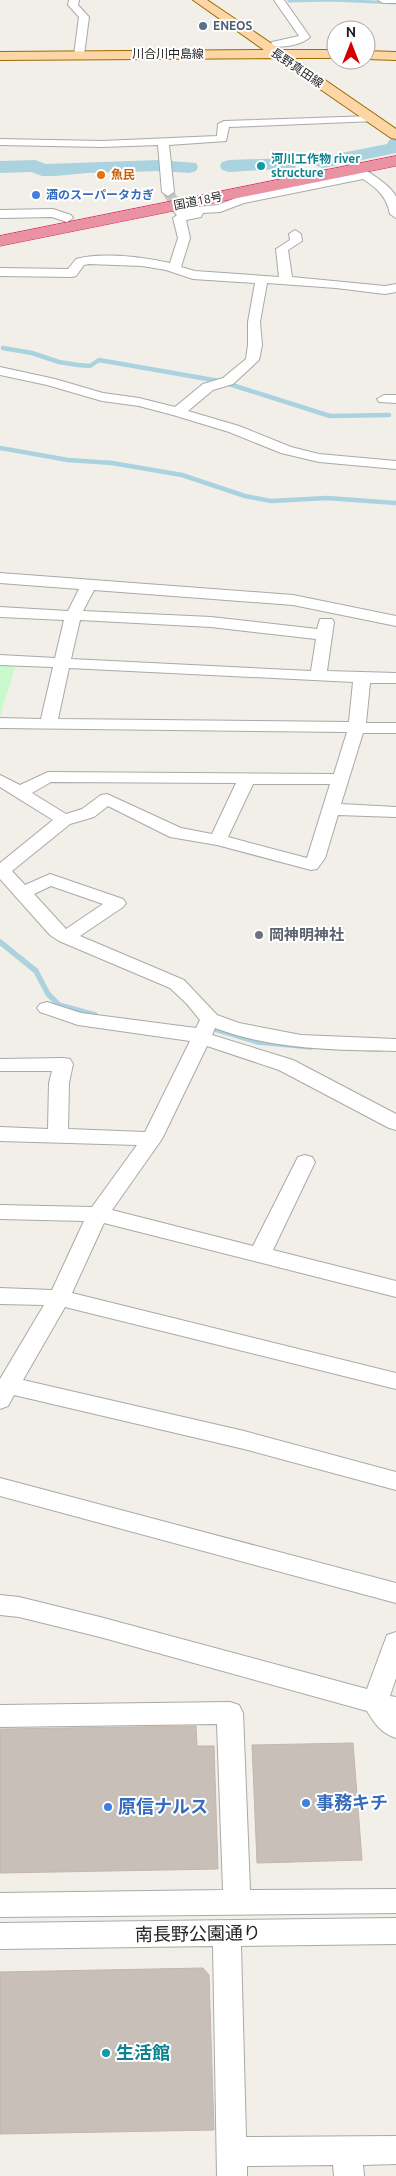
<svg xmlns="http://www.w3.org/2000/svg" width="396" height="2176" font-family="Ubuntu,'Noto Sans JP',sans-serif">
<rect width="100%" height="100%" fill="#f2efe9"/>
<!-- park -->
<path fill="#c8facc" d="M0,663L16,664L0,717Z"/>
<g fill="none" stroke-linecap="round" stroke-linejoin="round">
<!-- stream-far2 -->
<path stroke="#aad3df" stroke-width="3" d="M289,1L331,0L396,3"/>
<!-- stream-far1 -->
<g stroke="#aad3df" stroke-width="4.5">
<path d="M3,348L32,353L59,362L78,365L90,366L99,360L219,381"/>
<path d="M226,383L330,416L389,415"/>
<path d="M0,448L68,460L112,463L182,475L245,496L271,501L327,498L396,503"/>
</g>
<!-- stream -->
<g stroke="#aad3df" stroke-width="5.5">
<path d="M0,942L36,971L48,994L59,1005L95,1015"/>
<path d="M215,1029L258,1042L311,1047"/>
</g>
<!-- river -->
<g fill="#aad3df" fill-rule="evenodd">
<path d="M396,138V153L323,168L316,166L314,162L316,158L387,144L389,140Z"/>
<path d="M288,158L295,160L297,164L295,168L229,172L222,170L220,166L222,162L229,160Z"/>
<path d="M35,160L46,164L158,160L196,163L198,167L196,171L189,173L162,171L87,173L55,176H42L31,172L0,173V161Z"/>
</g>
</g>
<!-- building -->
<g fill="#c7bfb8" stroke="#c4b6ab">
<path d="M196,1726L197,1746H214L218,1869L0,1873V1729Z"/>
<path d="M353,1743L362,1860L257,1863L252,1745Z"/>
<path d="M203,1968L209,1975L214,2130L0,2134V1972Z"/>
</g>
<g fill="none" stroke-linecap="round" stroke-linejoin="round">
<!-- minor-tunnel -->
<path stroke="#c8c6c1" stroke-width="11" stroke-dasharray="11 5.5" stroke-linecap="butt" d="M168,192L180,212"/>
<defs>
<g id="minor">
<path d="M69,0H79L78,5L89,17L84,55L79,58L74,55L79,17L68,5Z"/>
<path d="M274,0H284L310,37C302,45 283,48 272,46L271,44L272,42L299,36Z"/>
<path d="M378,0H396V3H383Z"/>
<path d="M372,116L378,119L376,121L229,127L226,141L169,145L174,192L168,196L162,192L158,145L102,147L0,145V139L102,141L217,136L218,124L224,121Z"/>
<path d="M355,166C365,168 393,187 396,197C396,203 396,212 396,218L390,214C387,197 377,188 363,179L244,203L220,212L203,213L201,217L186,220L190,238L181,267L195,271L279,277L276,249L290,240L289,234L295,230L301,234L302,241L288,250L292,277L385,286L396,284V292L385,294L336,288L267,283L260,322L262,345L259,360L233,384L213,390L188,411L239,426L291,447L319,454L396,461V469L319,462L281,453L229,432L173,415L139,406L102,401L47,385L0,375V367L55,379L103,393L139,398L175,407L203,384L223,378L246,359L248,345V322L255,283L193,279L166,270L142,266L89,264L84,265L76,276L72,277L0,276V268L68,269L76,259C104,252 141,257 170,263L178,238L173,218L177,215L174,212L176,209L218,205L241,196L354,174L349,169Z"/>
<path d="M53,209L71,215L73,218L67,222L52,217L0,218V210Z"/>
<path d="M384,395H396V403L379,402L377,399Z"/>
<path d="M0,573L293,595L396,616V626L293,605L94,590L83,611L211,617L317,629L320,619H332L334,622L327,671L396,673V683H370L366,723H396V733H363L341,804L396,807V817L338,815L325,858L317,869L311,870L217,845L170,837L108,806L94,817L70,824L12,871L25,885L50,874L123,899L126,903L123,907L80,936L184,980L217,1015L239,1023L301,1035L396,1039V1051C335,1050 273,1050 215,1028L212,1035L293,1060L396,1114V1130L389,1128L279,1070L207,1046L162,1139L112,1210L253,1246L298,1157L305,1155L312,1157L315,1162L273,1250L396,1281V1297L104,1223L72,1293L396,1373V1389L65,1307L23,1380L244,1431L396,1472V1490L244,1449L14,1395L8,1406L0,1409V1379L44,1305L0,1304V1288L52,1290L84,1221L0,1219V1205L92,1207L137,1145L0,1141V1127L48,1129L49,1083L52,1071H0V1059L63,1058L70,1059L73,1064L69,1083L68,1129L145,1132L190,1041L78,1025L40,1012L37,1008L40,1004L47,1002L81,1013L196,1028L200,1020L187,1004L170,988L59,941L50,935L0,879V863L53,820L0,787V775L20,785L48,772L334,774L347,732L0,728V718L41,719L53,667L0,665V655L55,658L64,620L0,617V607L68,611L79,589L0,583ZM80,620L211,627L316,639L311,671L71,659ZM69,668L353,682L349,722L58,719ZM51,782L236,783L212,834L181,828L107,794L101,795L82,809L66,814L32,793ZM253,784H330L307,858L228,837ZM51,886L103,904L66,929L34,894Z"/>
<path d="M0,1478L396,1583V1603L0,1496Z"/>
<path d="M0,1595L19,1597L100,1617L367,1689L387,1635L396,1632V1678L390,1696L396,1697V1738C381,1733 375,1724 367,1711L100,1637L19,1617L0,1615Z"/>
<path d="M230,1702L239,1705L243,1713L250,1890L396,1889V1913L0,1917V1893L223,1890L217,1724L0,1727V1705Z"/>
<path d="M396,1918V1944L241,1946L246,2137L396,2136V2164L363,2165L364,2176H334L333,2165L247,2166V2176H217L213,1946L0,1949V1923Z"/>
</g>
<g id="major">
<path d="M193,0H207L281,50H336V58H293L396,129V139L391,138L275,58L0,60V52L264,50Z"/>
<path d="M366,51L396,52V60L366,59Z"/>
</g>
<path id="highway" d="M396,156V166L0,246V236Z"/>
</defs>
<!-- minor casing -->
<use href="#minor" stroke="#a9a9a9" stroke-width="2"/>
<!-- major casing -->
<use href="#major" stroke="#a06b00" stroke-width="2"/>
<!-- highway casing -->
<use href="#highway" stroke="#dc2a67" stroke-width="1"/>
<!-- minor -->
<use href="#minor" fill="#fff" fill-rule="evenodd"/>
<!-- major -->
<use href="#major" fill="#fcd6a4" fill-rule="evenodd"/>
<!-- highway -->
<use href="#highway" fill="#e892a2" fill-rule="evenodd"/>
</g>
<!-- markers -->
<circle fill="#5c6f8a" stroke="#fff" stroke-width="2" cx="203" cy="26" r="5"/>
<g fill="#0f9aa8" stroke="#fff" stroke-width="2">
<circle cx="261" cy="166" r="5"/>
<circle cx="106" cy="2053" r="5"/>
</g>
<circle fill="#e8710a" stroke="#fff" stroke-width="2" cx="101" cy="175" r="5"/>
<g fill="#3f7fe0" stroke="#fff" stroke-width="2">
<circle cx="36" cy="195" r="5"/>
<circle cx="306" cy="1803" r="5"/>
<circle cx="108" cy="1807" r="5"/>
</g>
<circle fill="#6b7280" stroke="#fff" stroke-width="2" cx="259" cy="935" r="5"/>
<g text-anchor="middle" stroke-width="4" stroke-linejoin="round" paint-order="stroke">
<!-- far-service labels -->
<g font-size="12" font-weight="bold" fill="#4e5e75" stroke="#fff" text-anchor="start">
<text x="213" y="30">ENEOS</text>
</g>
<!-- far-street labels -->
<g font-size="12" fill="#222" stroke="#fff">
<text x="168" y="58">川合川中島線</text>
<text transform="translate(297 68) rotate(34)" y="4">長野真田線</text>
<text transform="translate(198 201) rotate(-11)" y="4">国道18号</text>
</g>
<!-- far-culture labels -->
<g font-size="12" font-weight="bold" fill="#0d838f" stroke="#fff" text-anchor="start">
<text x="271" y="163">河川工作物 river<tspan x="271" dy="14">structure</tspan></text>
</g>
<!-- far-food labels -->
<g font-size="12" font-weight="bold" fill="#c56008" stroke="#fff" text-anchor="start">
<text x="111" y="179">魚民</text>
</g>
<!-- far-shop labels -->
<g font-size="12" font-weight="bold" fill="#366cbe" stroke="#fff" text-anchor="start">
<text x="46" y="199">酒のスーパータカぎ</text>
</g>
<!-- worship labels -->
<g font-size="15" font-weight="bold" fill="#5b616d" stroke="#fff" text-anchor="start">
<text x="269" y="940">岡神明神社</text>
</g>
<!-- near-shop labels -->
<g font-size="18" font-weight="bold" fill="#366cbe" stroke="#fff" text-anchor="start">
<text x="316" y="1809">事務キチ</text>
<text x="118" y="1813">原信ナルス</text>
</g>
<!-- near-street labels -->
<g font-size="18" fill="#222" stroke="#fff">
<text transform="translate(198 1934) rotate(-1)" y="6">南長野公園通り</text>
</g>
<!-- near-culture labels -->
<g font-size="18" font-weight="bold" fill="#0d838f" stroke="#fff" text-anchor="start">
<text x="116" y="2059">生活館</text>
</g>
</g>
<!-- north arrow -->
<g transform="translate(351 45)"><circle r="24" fill="#ffffff" stroke="#a7a7a7"/>
<path d="M0-4L9 19L0 12L-9 19Z" fill="#d40000"/>
<text y="-8" font-size="14" font-weight="bold" text-anchor="middle" fill="#222222">N</text>
</g>
</svg>
